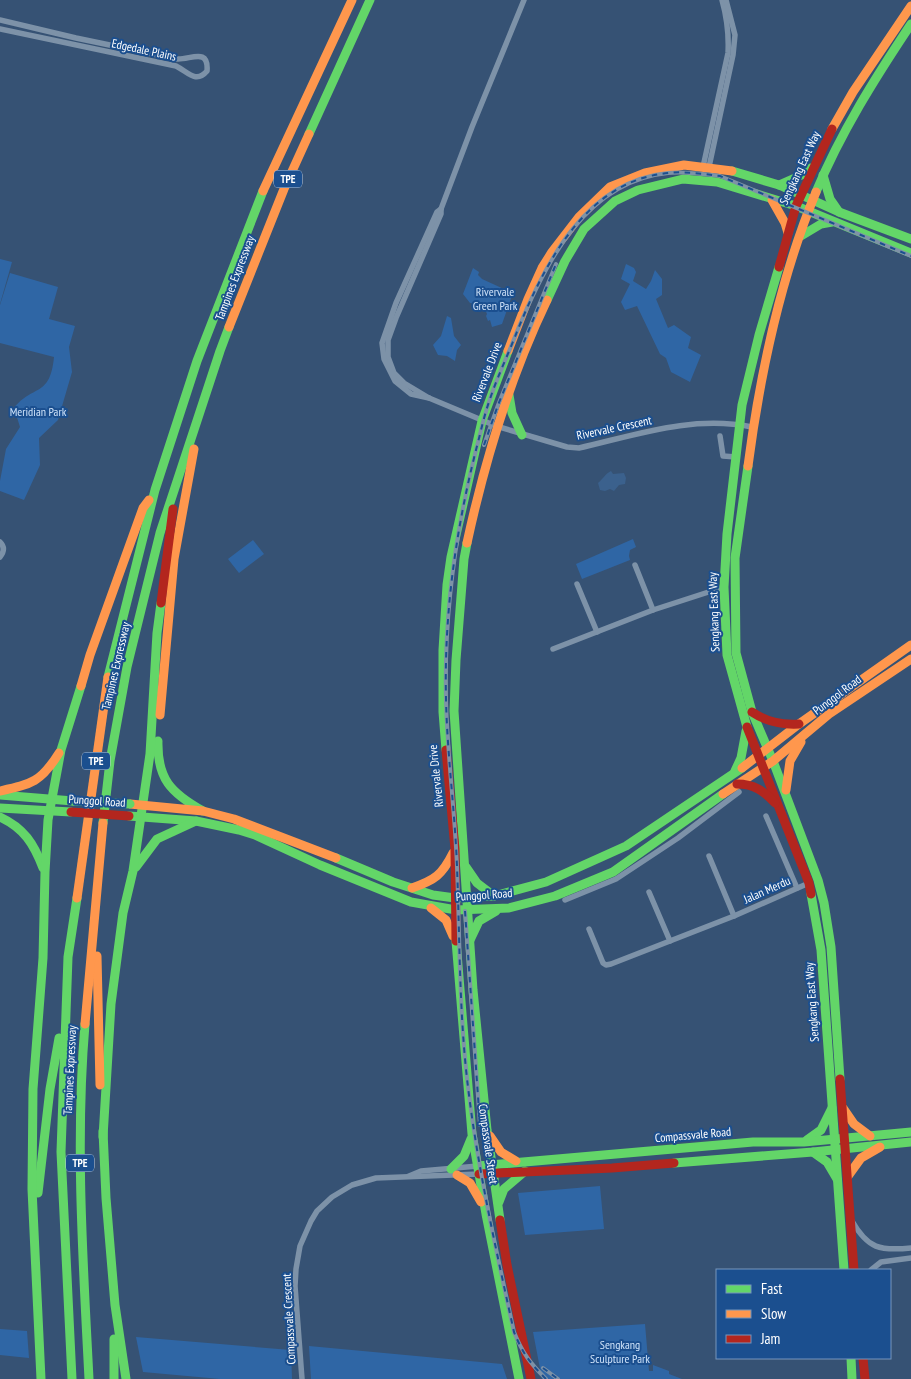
<svg xmlns="http://www.w3.org/2000/svg" width="911" height="1379" font-family="'PT Sans Narrow',sans-serif">
<rect width="100%" height="100%" fill="#365274"/>
<!-- green -->
<g fill="#2f66a5">
<path d="M0,259L12,262L0,304Z"/>
<path d="M626,264L634,268L636,272L633,281L646,289L651,281L655,270L662,279V295L656,299L668,328L674,325L691,337L688,348L701,355L690,382L671,372L666,358L660,354L637,306L625,310L621,302L630,284L621,279Z"/>
<path d="M473,268L479,272L478,275L482,279L513,293L502,324L492,327L490,320L488,321L486,316L487,314L484,307L481,308L480,305L470,303L463,294Z"/>
<path d="M10,273L58,287L49,319L75,326L69,347L72,372L58,420L39,438L40,465L24,500L0,491V481L6,449L20,427L14,408C33,384 50,398 54,357L0,343V305Z"/>
<path d="M447,316L451,318L454,336L461,345L457,350L455,361L447,356L438,355L433,345L441,336Z"/>
<path d="M633,539L636,547L630,550L629,556L630,560L582,579L576,564Z"/>
<path d="M253,540L264,554L239,573L228,559Z"/>
<path d="M600,1186L604,1229L525,1235L518,1193Z"/>
<path d="M645,1324L649,1371H653V1365L669,1371V1374L682,1379H542L533,1332Z"/>
<path d="M0,1329L27,1331L29,1358L0,1355Z"/>
<path d="M136,1337L291,1350L292,1379H220L143,1372Z"/>
<path d="M309,1346L502,1364L507,1379H311Z"/>
</g>
<!-- water -->
<path fill="#3b618d" d="M611,471L613,474L624,473L626,478L625,484L619,485L614,491L610,489L605,491L600,490L598,483C603,479 605,474 611,471Z"/>
<g fill="none" stroke-linecap="round" stroke-linejoin="round">
<!-- street -->
<g stroke="#7d92a8" stroke-width="5.5">
<path d="M524,0L472,127L441,209V214L396,318L388,340V357L394,373L404,383L429,398L496,426L567,447L579,448C636,435 692,415 752,427"/>
<path d="M0,20L76,38L177,59C190,60 209,47 207,71C196,84 188,72 176,66L0,29"/>
<path d="M703,167L728,53C729,34 727,18 722,0"/>
<path d="M709,167L733,55L735,35L726,0"/>
<path d="M429,398L411,394L395,381L384,359L382,343L396,303L437,212L441,209"/>
<path d="M720,436L723,456L736,457"/>
<path d="M0,542C5,547 4,552 0,557"/>
<path d="M635,565L653,610"/>
<path d="M577,584L597,632"/>
<path d="M553,649L653,610L724,587"/>
<path d="M766,816L797,888"/>
<path d="M709,856L734,916"/>
<path d="M649,892L670,941"/>
<path d="M565,900L616,879L678,838L739,792"/>
<path d="M589,929L603,963L606,965L611,964L734,916L809,883"/>
<path d="M409,1176L421,1171L478,1166"/>
<path d="M852,1221C868,1249 880,1251 911,1248"/>
<path d="M871,1270L881,1262L911,1258"/>
<path d="M302,1379L295,1286L296,1269L300,1246L311,1221L317,1211L332,1197L352,1185L376,1178L479,1174"/>
</g>
<!-- fast -->
<g stroke="#63d668" stroke-width="9">
<path d="M309,134L370,0"/>
<path d="M732,171L779,185L839,212L911,239"/>
<path d="M823,175L830,199L839,212"/>
<path d="M779,185L804,174L811,168"/>
<path d="M816,192C841,132 875,78 911,24"/>
<path d="M801,236L821,224L832,222"/>
<path d="M547,300L565,261L584,229L615,201L638,190L683,179L717,182L796,206L911,253"/>
<path d="M509,395L512,413L522,435"/>
<path d="M748,466L735,558L736,653L752,712L773,761L818,880L824,903L831,947L840,1079"/>
<path d="M467,543L464,559L456,660L454,711L473,990L487,1130L500,1220"/>
<path d="M108,677L155,490L197,361L263,191"/>
<path d="M747,727L727,655L724,587L727,534L742,405L759,335L779,267"/>
<path d="M158,741C157,779 171,793 203,811"/>
<path d="M446,750L443,712V650L447,585L451,557L482,421L508,351"/>
<path d="M735,771L741,758L746,731"/>
<path d="M0,795L73,801"/>
<path d="M0,808L71,812"/>
<path d="M129,816L196,821L239,830L255,835L320,865L411,902L456,910L509,908L555,896L613,872L723,794"/>
<path d="M0,817C24,828 34,844 43,868"/>
<path d="M103,823L110,761L127,667L160,533L220,351L229,327"/>
<path d="M336,858L393,882L433,895L455,898L494,896L546,882L626,846L742,768"/>
<path d="M136,867L157,839L196,821"/>
<path d="M466,867L477,883L494,896"/>
<path d="M811,894L821,950L844,1270"/>
<path d="M470,940L479,921L496,911"/>
<path d="M456,941L472,1134L486,1214L519,1379"/>
<path d="M85,1024C75,1142 83,1261 89,1379"/>
<path d="M103,1131L106,1198L115,1305L126,1379"/>
<path d="M103,1137L111,1004L123,913L133,871L150,754L157,633L161,603"/>
<path d="M807,1140L821,1130L832,1108"/>
<path d="M813,1152L827,1162L837,1179"/>
<path d="M674,1163L813,1152L911,1142"/>
<path d="M478,1166L753,1142H804L911,1132"/>
<path d="M451,1169L464,1156L471,1139"/>
<path d="M38,1193L50,1089L59,1038"/>
<path d="M499,1202L504,1189L525,1171"/>
<path d="M114,1339V1379"/>
<path d="M851,1358L852,1379"/>
<path d="M41,1379L32,1189L33,1089L43,958L45,872L48,820L61,750L81,686"/>
<path d="M72,1379L61,1152L68,957L77,898"/>
</g>
<!-- slow -->
<g stroke="#ff974d" stroke-width="9">
<path d="M832,129L853,92L911,6"/>
<path d="M263,191L352,0"/>
<path d="M772,200L785,223L788,233"/>
<path d="M229,327L284,189L309,134"/>
<path d="M508,351L528,299L542,268L552,252L579,217L610,187L645,173L684,165L732,171"/>
<path d="M748,466C760,374 780,279 816,192"/>
<path d="M467,543C485,460 510,377 547,300"/>
<path d="M81,686L90,655L143,508L149,500"/>
<path d="M160,715L174,559L194,449"/>
<path d="M742,768L799,724L911,645"/>
<path d="M786,790L790,761L801,742"/>
<path d="M0,791C32,784 41,782 59,753"/>
<path d="M723,794L773,761L829,714L911,659"/>
<path d="M130,804L203,811L234,819L336,858"/>
<path d="M412,888C435,880 442,875 453,853"/>
<path d="M77,898L108,677"/>
<path d="M431,908L446,920L453,936"/>
<path d="M97,956L100,1085"/>
<path d="M85,1024L103,823"/>
<path d="M843,1108L854,1124L870,1136"/>
<path d="M490,1136L501,1152L516,1161"/>
<path d="M457,1175L470,1183L481,1202"/>
<path d="M848,1176L861,1158L880,1147"/>
</g>
<!-- jam -->
<g stroke="#b3261e" stroke-width="9">
<path d="M779,267L796,206L832,129"/>
<path d="M161,603L173,509"/>
<path d="M752,712C767,722 781,725 799,724"/>
<path d="M747,727L809,883L811,894"/>
<path d="M446,750L455,849L456,941"/>
<path d="M737,784C754,784 764,791 775,803"/>
<path d="M840,1079L854,1270"/>
<path d="M479,1174L612,1168L674,1163"/>
<path d="M500,1220L507,1265L531,1379"/>
<path d="M863,1358L865,1379"/>
</g>
<defs>
<g id="rail">
<path d="M484,445L498,405L556,264"/>
<path d="M465,911L480,1125"/>
<path d="M543,1368L558,1379"/>
<path d="M546,1379C530,1363 523,1354 514,1332C497,1254 479,1174 469,1095C459,1019 460,943 457,867C455,811 447,754 446,698C444,613 456,528 477,446C481,431 484,416 489,402C497,377 509,353 518,329C546,262 586,181 668,173C685,171 703,174 720,176L911,256"/>
</g>
</defs>
<!-- rail casing -->
<use href="#rail" stroke="#7e92a7" stroke-width="4"/>
<!-- rail -->
<use href="#rail" stroke="#1b4f8f" stroke-width="2" stroke-dasharray="5.5" stroke-linecap="butt"/>
<!-- fast-bridge -->
<path stroke="#63d668" stroke-width="9" d="M73,801L130,804"/>
<!-- jam-bridge -->
<path stroke="#b3261e" stroke-width="9" d="M71,812L129,816"/>
</g>
<g text-anchor="middle" stroke-width="4" stroke-linejoin="round" paint-order="stroke">
<!-- shield labels -->
<g fill="#1b4f8f" stroke="#bbcadd" stroke-width="1">
<rect x="274" y="170.5" width="28" height="17" rx="4"/>
<rect x="82" y="752.5" width="28" height="17" rx="4"/>
<rect x="66" y="1154.5" width="28" height="17" rx="4"/>
</g>
<g font-size="11" font-weight="bold" fill="#fff">
<text x="288" y="183">TPE</text>
<text x="96" y="765">TPE</text>
<text x="80" y="1167">TPE</text>
</g>
<!-- street labels -->
<g font-size="12" fill="#fff" stroke="#1b4f8f">
<text transform="translate(144 50) rotate(12)" y="4">Edgedale Plains</text>
<text transform="translate(800 168) rotate(-65)" y="4">Sengkang East Way</text>
<text transform="translate(235 278) rotate(-69)" y="4">Tampines Expressway</text>
<text transform="translate(487 372) rotate(-69)" y="4">Rivervale Drive</text>
<text transform="translate(614 428) rotate(-12)" y="4">Rivervale Crescent</text>
<text transform="translate(714 612) rotate(-92)" y="4">Sengkang East Way</text>
<text transform="translate(116 666) rotate(-77)" y="4">Tampines Expressway</text>
<text transform="translate(837 695) rotate(-37)" y="4">Punggol Road</text>
<text transform="translate(436 776) rotate(-96)" y="4">Rivervale Drive</text>
<text transform="translate(97 801) rotate(4)" y="4">Punggol Road</text>
<text transform="translate(767 890) rotate(-24)" y="4">Jalan Merdu</text>
<text transform="translate(484 895) rotate(-4)" y="4">Punggol Road</text>
<text transform="translate(812 1002) rotate(-94)" y="4">Sengkang East Way</text>
<text transform="translate(70 1070) rotate(-87)" y="4">Tampines Expressway</text>
<text transform="translate(693 1135) rotate(-5)" y="4">Compassvale Road</text>
<text transform="translate(488 1144) rotate(82)" y="4">Compassvale Street</text>
<text transform="translate(289 1319) rotate(-93)" y="4">Compassvale Crescent</text>
</g>
<!-- park labels -->
<g font-size="12" fill="#cfe3fa" stroke="#1b4f8f">
<text x="495" y="296">Rivervale<tspan x="495" dy="14">Green Park</tspan></text>
<text x="38" y="416">Meridian Park</text>
<text x="620" y="1349">Sengkang<tspan x="620" dy="14">Sculpture Park</tspan></text>
</g>
</g>
<!-- legend -->
<rect x="716" y="1269" width="175" height="90" fill="#1b4f8f" stroke="#7695bc"/>
<rect x="726" y="1285" width="25" height="8" fill="#63d668" stroke="#7695bc"/>
<text x="761" y="1294" font-size="15" fill="#ffffff">Fast</text>
<rect x="726" y="1310" width="25" height="8" fill="#ff974d" stroke="#7695bc"/>
<text x="761" y="1319" font-size="15" fill="#ffffff">Slow</text>
<rect x="726" y="1335" width="25" height="8" fill="#b3261e" stroke="#7695bc"/>
<text x="761" y="1344" font-size="15" fill="#ffffff">Jam</text>
</svg>
